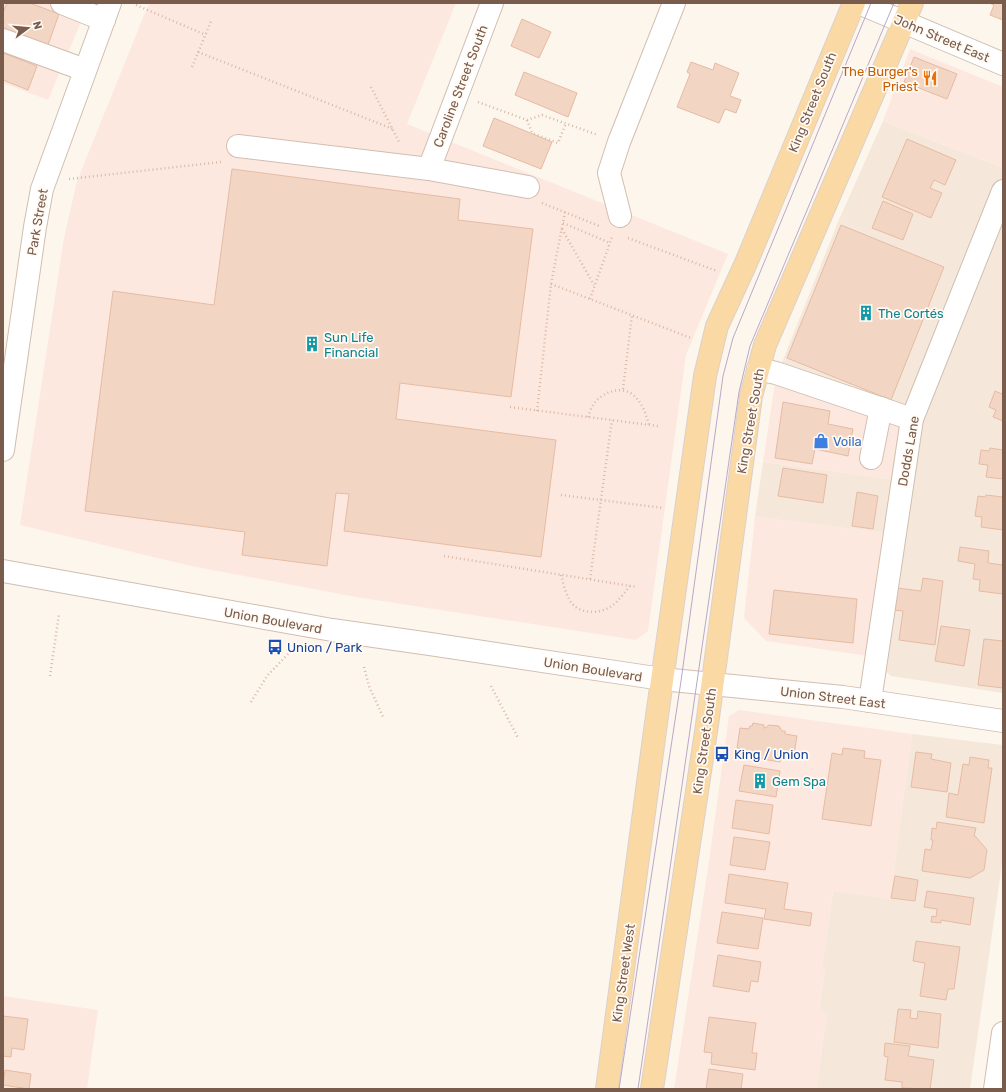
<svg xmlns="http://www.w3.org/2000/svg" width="1006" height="1092" font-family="Rubik,sans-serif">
<rect width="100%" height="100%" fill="#fdf6ec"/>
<!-- residential -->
<g fill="#f5e8da">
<path d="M883,121L1003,168V693L891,676L868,656L884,533L755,517L763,462L890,479L898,429L904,410L779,370L838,222Z"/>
<path d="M912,734L1003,745V857L970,1089H816L827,1013L819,1012L825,968L822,967L833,891L890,898Z"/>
</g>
<!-- commercial -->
<g fill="#fde8e0">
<path d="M3,3H89L48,100L3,83Z"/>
<path d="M149,3H456L407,124L728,254L686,355L648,631L636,640L356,597L191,566L20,525L64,238L77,181Z"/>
<path d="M910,49L1003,87V168L883,121Z"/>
<path d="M779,370L904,410L898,429L890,479L763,462L774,389Z"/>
<path d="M755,517L884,533L868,656L766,641L744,618Z"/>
<path d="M739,710L912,734L890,899L833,891L822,967L825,968L819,1011L827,1013L816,1089H674L708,868L729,716Z"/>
<path d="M3,996L98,1010L87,1089H3Z"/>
</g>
<!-- building -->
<g fill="#f3d5c3" stroke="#e6bba3">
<path d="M7,3H30L59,14L48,45L3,28V12Z"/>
<path d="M989,3H1003V20L990,15L994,5Z"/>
<path d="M522,19L551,32L539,58L511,46Z"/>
<path d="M3,53L37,66L28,90L3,80Z"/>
<path d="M914,57L957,74L947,99L904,82Z"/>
<path d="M691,62L713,70L715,63L739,73L730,96L741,100L736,113L725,109L719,123L677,107L690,74L687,72Z"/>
<path d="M524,72L577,93L568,117L515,95Z"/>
<path d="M494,118L552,142L541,169L483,146Z"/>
<path d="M907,139L956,160L945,185L934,180L930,188L942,193L931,218L882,197Z"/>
<path d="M232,169L460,199L458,220L533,229L511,397L400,383L396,419L556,440L541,557L344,531L349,494L336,493L327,566L242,555L245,532L85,511L113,291L214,305Z"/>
<path d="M883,201L913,214L903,240L872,228Z"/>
<path d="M841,225L944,267L891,400L787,358Z"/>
<path d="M995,391L1002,394L1003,392V421L993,417L996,410L989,407Z"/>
<path d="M783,402L830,411L828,424L853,429L848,456L815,449L812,464L775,458Z"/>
<path d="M990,448L1003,450V479L986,477L988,465L979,464L981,450L989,451Z"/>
<path d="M783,468L827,475L823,503L778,496Z"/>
<path d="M857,492L878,496L873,529L852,526Z"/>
<path d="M986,495L1003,497V530L981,527L982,517L975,516L978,496L985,497Z"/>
<path d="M960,547L989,551L988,563L1003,565V594L979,591L980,580L973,579L975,564L958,561Z"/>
<path d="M923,578L943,581L935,645L899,640L903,611L894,610L897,588L921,591Z"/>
<path d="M774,590L857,599L853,643L769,634Z"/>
<path d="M941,626L970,630L964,666L935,661Z"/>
<path d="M984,639L1003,641V688L978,685Z"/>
<path d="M753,723L764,725V728H765L769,725L779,726L782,731H785V734L797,736L793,760L781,758L780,762L745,756L746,750L737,748L740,728L749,729L750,726H752Z"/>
<path d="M843,748L865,751L864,758L881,760L871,826L822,819L832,753L842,755Z"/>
<path d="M916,752L932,754L931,759L951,763L947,792L911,787Z"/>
<path d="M970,757L989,760L988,768H992L984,823L946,817L949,793L958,795L963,764L969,765Z"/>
<path d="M744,765L780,771L776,797L739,791Z"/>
<path d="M736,800L773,805L769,834L732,828Z"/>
<path d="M937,822L976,828L974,836L976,837L987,850L984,870L970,878L922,871L925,849L931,850L933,840H931L932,828L936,829Z"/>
<path d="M734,837L770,842L765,870L730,865Z"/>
<path d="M729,874L788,883L784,909L812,913L810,926L764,919L766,909L725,903Z"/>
<path d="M895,876L918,880L915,901L891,898Z"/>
<path d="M927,891L974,898L970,925L941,920V923L931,922L932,916L936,917L937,909L924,907Z"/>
<path d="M722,912L763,918L758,949L717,943Z"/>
<path d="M916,941L960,947L954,989H948L946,1000L920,996L925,963L913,961Z"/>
<path d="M718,955L761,962L758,982L751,981L749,992L713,986Z"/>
<path d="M898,1009L911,1010L910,1018L917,1019L918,1011L941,1014L938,1048L894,1042Z"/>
<path d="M3,1016L28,1019L24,1050L12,1048L11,1057L3,1056Z"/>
<path d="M709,1017L756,1023L752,1053H757L755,1070L711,1064L712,1053L704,1052Z"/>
<path d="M885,1043L910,1046L908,1056L934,1060L930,1089L902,1088V1082L885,1080L888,1057L884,1056Z"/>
<path d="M709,1069L743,1074L741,1089H706Z"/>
<path d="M5,1070L31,1074L29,1089L3,1085Z"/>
</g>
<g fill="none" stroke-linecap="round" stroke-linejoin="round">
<defs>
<g id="minor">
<path d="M62,3L104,20"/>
<path d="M859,3L1003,64"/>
<path d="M3,40L85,70"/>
<path d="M238,146L429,169L528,187"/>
<path d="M429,169L492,3"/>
<path d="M620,216L609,173L619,142L674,3"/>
<path d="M758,369L776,373L912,419"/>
<path d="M3,450L35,227L42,189L110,3"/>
<path d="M871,458L881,408"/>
<path d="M3,571L332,630L430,644L662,679L843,697L1003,721"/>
<path d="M870,701L912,419L1003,191"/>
<path d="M995,1089L1003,1033"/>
</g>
<g id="major">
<path d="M607,1089L656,723L705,376L717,326L746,263L854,3"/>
<path d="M652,1089L707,725L751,396L765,345L912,3"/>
</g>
</defs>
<!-- minor casing -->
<use href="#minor" stroke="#d1beb0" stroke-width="24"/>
<!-- major casing -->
<use href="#major" stroke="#dad1cd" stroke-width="24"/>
<!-- path -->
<g stroke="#d9b8a5" stroke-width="2.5" stroke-dasharray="1 3" stroke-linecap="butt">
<path d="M136,5L206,35"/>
<path d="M198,52L393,129"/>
<path d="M192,67L212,19"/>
<path d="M371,87L399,142"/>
<path d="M478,102L527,120L542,115L598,135"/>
<path d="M527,120L532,133L558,143L566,123"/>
<path d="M69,179L221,162"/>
<path d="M542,203L599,226"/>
<path d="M563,223L610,243"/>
<path d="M562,229L594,285"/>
<path d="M628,238L717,271"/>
<path d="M551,284L691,338"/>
<path d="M590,299L612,237"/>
<path d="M623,389L632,315"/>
<path d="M510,407L658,426"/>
<path d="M537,411L551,284L565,212"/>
<path d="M588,417C590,412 592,405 596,401C605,391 623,386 633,395C642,402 646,414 649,425"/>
<path d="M561,495L664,508"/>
<path d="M444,556L637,587"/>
<path d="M561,575C563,582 565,592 569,599C577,615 600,615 613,605C619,600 625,592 630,586"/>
<path d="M590,579L612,420"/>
<path d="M364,667L369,686L384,719"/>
<path d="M50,676L59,614"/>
<path d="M491,686L518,738"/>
<path d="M251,702L267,676L290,652"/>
</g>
<!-- minor -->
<use href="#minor" stroke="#fff" stroke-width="22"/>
<!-- major -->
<use href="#major" stroke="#fbd9a5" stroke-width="22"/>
<!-- tram -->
<g stroke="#b9a8c9" stroke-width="1">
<path d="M619,1089L681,681L723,376L733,338L871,3"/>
<path d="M638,1089L739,392L750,346L894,3"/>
</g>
</g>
<!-- icons -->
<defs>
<symbol id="restaurant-bare" viewBox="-9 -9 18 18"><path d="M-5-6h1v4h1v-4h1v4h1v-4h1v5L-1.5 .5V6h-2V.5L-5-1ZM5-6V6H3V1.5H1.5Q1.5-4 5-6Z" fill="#e8710a" stroke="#fffaf3" stroke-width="2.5" paint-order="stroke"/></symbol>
<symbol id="building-bare" viewBox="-9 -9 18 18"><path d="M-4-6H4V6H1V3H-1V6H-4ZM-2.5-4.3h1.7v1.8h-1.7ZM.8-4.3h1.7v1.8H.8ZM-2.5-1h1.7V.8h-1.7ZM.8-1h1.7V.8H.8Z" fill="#0f9aa8" stroke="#fffaf3" stroke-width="2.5" paint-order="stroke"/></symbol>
<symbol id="shop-bare" viewBox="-9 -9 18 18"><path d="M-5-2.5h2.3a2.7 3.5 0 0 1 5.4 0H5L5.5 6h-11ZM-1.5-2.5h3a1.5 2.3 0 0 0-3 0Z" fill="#3f7fe0" stroke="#fffaf3" stroke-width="2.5" paint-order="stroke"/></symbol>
<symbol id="bus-bare" viewBox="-9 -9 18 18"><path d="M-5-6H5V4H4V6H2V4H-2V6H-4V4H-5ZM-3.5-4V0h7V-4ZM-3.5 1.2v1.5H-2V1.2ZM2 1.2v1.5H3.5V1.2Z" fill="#1a4fb4" stroke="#fffaf3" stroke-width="2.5" paint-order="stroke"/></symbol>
</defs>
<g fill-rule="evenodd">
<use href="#restaurant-bare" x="919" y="67" width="22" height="22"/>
<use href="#building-bare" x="855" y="302" width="22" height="22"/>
<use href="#building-bare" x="301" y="333" width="22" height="22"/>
<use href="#shop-bare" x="810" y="430" width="22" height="22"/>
<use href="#bus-bare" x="264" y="636" width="22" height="22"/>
<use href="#bus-bare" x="711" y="743" width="22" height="22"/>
<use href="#building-bare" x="749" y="770" width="22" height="22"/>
</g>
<g text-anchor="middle" stroke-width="3.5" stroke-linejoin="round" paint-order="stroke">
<!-- street labels -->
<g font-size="13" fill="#7a5c4d" stroke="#fffaf3">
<text transform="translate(942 38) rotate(23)" y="5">John Street East</text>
<text transform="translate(460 86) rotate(-69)" y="5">Caroline Street South</text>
<text transform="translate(812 102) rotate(-68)" y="5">King Street South</text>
<text transform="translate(37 222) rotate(-80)" y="5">Park Street</text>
<text transform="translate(750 421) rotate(-80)" y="5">King Street South</text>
<text transform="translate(908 451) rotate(-80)" y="5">Dodds Lane</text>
<text transform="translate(273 620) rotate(10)" y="5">Union Boulevard</text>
<text transform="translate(593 669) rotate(9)" y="5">Union Boulevard</text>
<text transform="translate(833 697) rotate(7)" y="5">Union Street East</text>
<text transform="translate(704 741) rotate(-82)" y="5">King Street South</text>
<text transform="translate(623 973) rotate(-82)" y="5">King Street West</text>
</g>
<!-- food labels -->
<g font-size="13" fill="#c56008" stroke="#fffaf3" text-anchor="end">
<text x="918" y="76">The Burger's<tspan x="918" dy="15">Priest</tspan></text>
</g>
<!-- culture labels -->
<g font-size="13" fill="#0d838f" stroke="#fffaf3" text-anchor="start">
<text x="878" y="318">The Cortés</text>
<text x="324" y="342">Sun Life<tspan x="324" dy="15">Financial</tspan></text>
<text x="772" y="786">Gem Spa</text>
</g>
<!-- shop labels -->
<g font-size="13" fill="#366cbe" stroke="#fffaf3" text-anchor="start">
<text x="833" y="446">Voila</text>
</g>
<!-- transit labels -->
<g font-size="13" fill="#164399" stroke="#fffaf3" text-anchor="start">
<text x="287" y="652">Union / Park</text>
<text x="734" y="759">King / Union</text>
</g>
</g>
<!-- border -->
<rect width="1006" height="1092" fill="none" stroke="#7a5c4d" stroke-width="8"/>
<!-- north arrow -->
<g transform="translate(28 28) rotate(74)" stroke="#fffaf3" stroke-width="3" paint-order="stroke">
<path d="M0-3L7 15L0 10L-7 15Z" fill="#7a5c4d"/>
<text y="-6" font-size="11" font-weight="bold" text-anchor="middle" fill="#7a5c4d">N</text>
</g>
</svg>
